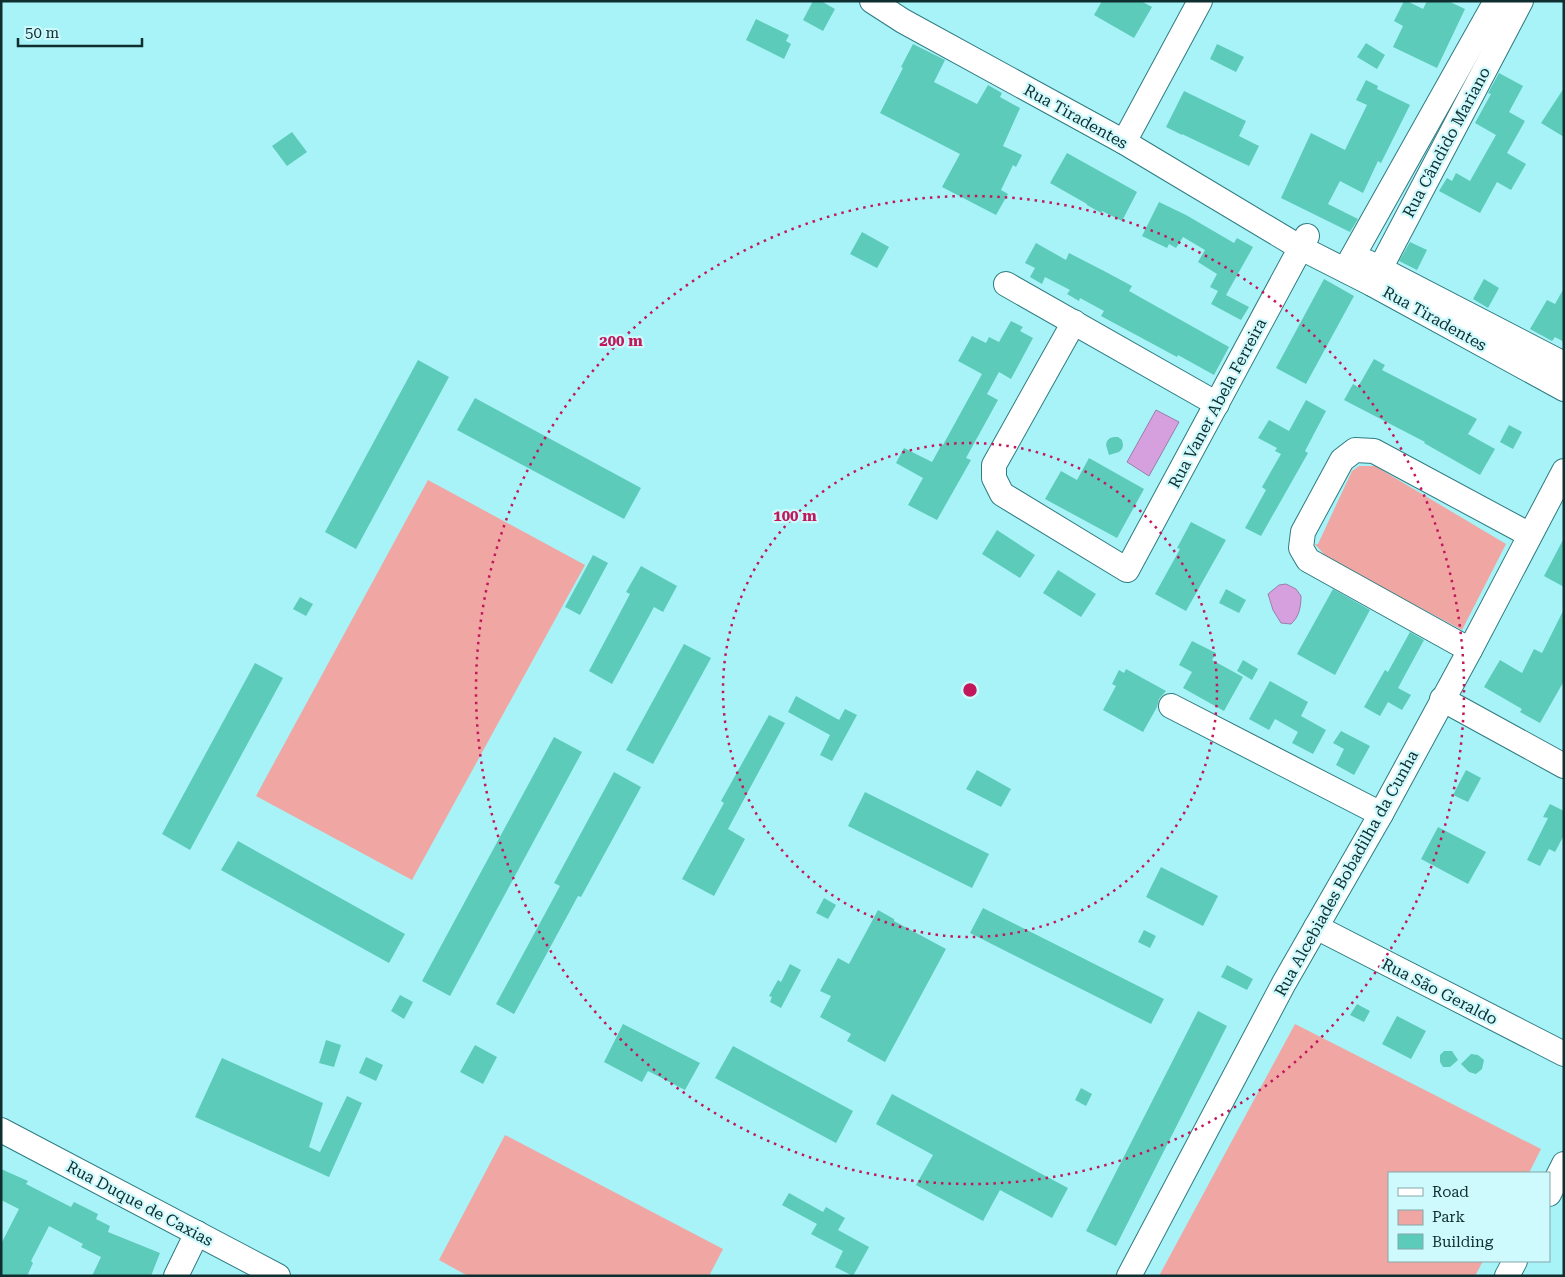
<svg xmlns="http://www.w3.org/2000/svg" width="1565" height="1277" font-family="'Roboto Serif',serif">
<rect width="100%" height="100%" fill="#a8f3f8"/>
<!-- green -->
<g fill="#f0a6a3">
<path d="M1359,466H1375L1506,544L1462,630L1327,558L1315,544H1318L1352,471Z"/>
<path d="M428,480L585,565L412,880L256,796Z"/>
<path d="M1295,1024L1541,1149L1529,1173H1389V1261H1483L1475,1276H1159Z"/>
<path d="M505,1135L723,1249L709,1276H468L439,1260Z"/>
</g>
<!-- water -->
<g fill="#d6a0df" stroke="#9a7eaa">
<path d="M1156,410L1179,422L1149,476L1127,462Z"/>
<path d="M1286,584L1296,589L1301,596C1301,607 1299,617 1291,624L1281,623L1273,610L1268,594L1279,585Z"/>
</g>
<!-- building -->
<g fill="#5ccbba">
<path d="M813,1H821L835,9L823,31L803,20Z"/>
<path d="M1102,1H1141L1152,7L1134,38L1094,15Z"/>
<path d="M1404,1H1407L1423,9L1427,1H1448L1465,9L1437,68L1393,47L1403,26L1394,21Z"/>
<path d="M756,19L789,35L786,41L791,44L784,59L746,40Z"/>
<path d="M1366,43L1385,55L1377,69L1357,57Z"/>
<path d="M913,44L945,60L934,82L977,104L988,85L1002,93L1000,97L1020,108L1003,146L1022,155L1016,167L1013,165L1001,190L1008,194L996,215L942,187L960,154L880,113L903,68L901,67Z"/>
<path d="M1217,44L1244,57L1236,72L1210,59Z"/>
<path d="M1499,73L1523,86L1509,112L1525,121L1507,153L1526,164L1511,190L1497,182L1480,213L1439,191L1447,178L1452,181L1456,173L1470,181L1496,135L1475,123L1491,94L1488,93Z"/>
<path d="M1366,80L1378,86L1377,89L1410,105L1381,163L1378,161L1363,193L1340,181L1328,204L1358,219L1350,232L1281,198L1311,133L1345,150L1367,105L1356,100Z"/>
<path d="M1564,88V137L1541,123Z"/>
<path d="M1184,91L1246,121L1239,136L1259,146L1249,166L1182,134V135L1166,127Z"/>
<path d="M292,132L307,152L287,166L272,146Z"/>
<path d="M1067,153L1137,192L1122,221L1102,211L1101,213L1087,205V204L1050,183Z"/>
<path d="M1159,202L1186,215L1234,243L1237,238L1253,247L1226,295L1249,307L1241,320L1211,304L1218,291L1210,287L1217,274L1198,262L1205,250L1183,237L1176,248L1169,244L1167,248L1142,236Z"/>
<path d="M862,232L889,247L877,268L850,254Z"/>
<path d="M1410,242L1427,250L1417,270L1399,261Z"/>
<path d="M1036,243L1066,260L1069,253L1104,271L1132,286L1129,291L1229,347L1214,375L1178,355L1177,357L1101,316L1104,311L1080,298L1079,301L1067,294L1070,290L1045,277L1042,284L1030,277L1035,268L1025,263Z"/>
<path d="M1324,279L1354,296L1306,384L1276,368Z"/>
<path d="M1484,279L1499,288L1488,308L1473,299Z"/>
<path d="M1564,288V342L1555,337L1552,341L1530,329L1547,300L1555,304Z"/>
<path d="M1011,321L1023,327L1020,331L1033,338L1011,379L999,372L987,394L998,400L966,458L971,460L937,520L908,505L923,478L896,463L904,448L932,462L942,444L943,445L982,374L958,361L972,336L986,343L989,337L999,342Z"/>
<path d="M1374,359L1385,365L1382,370L1477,419L1468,434L1495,449L1480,475L1424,443L1425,442L1344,400L1353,384L1358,387Z"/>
<path d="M418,360L449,377L356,549L325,532Z"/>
<path d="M475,398L641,488L624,519L457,430Z"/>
<path d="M1306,400L1326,411L1305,451L1308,453L1261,536L1245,528L1266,490L1262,487L1281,454L1275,451L1277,448L1258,438L1269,420L1289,431Z"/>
<path d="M1509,425L1522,432L1513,449L1500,442Z"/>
<path d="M1114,437H1118L1122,440L1123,445L1122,449L1119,452L1109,455L1106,445L1107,441L1110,438Z"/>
<path d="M1089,458L1144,489L1117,538L1045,499L1061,471L1077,480Z"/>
<path d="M1191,522L1226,540L1186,611L1155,594L1180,549L1177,548Z"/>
<path d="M997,530L1035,555L1020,578L982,554Z"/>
<path d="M1564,538V587L1544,576Z"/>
<path d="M593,555L608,563L580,615L565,607Z"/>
<path d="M641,566L677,586L663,612L654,607L612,684L589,671L630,594L626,592Z"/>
<path d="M1058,570L1096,594L1081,617L1043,593Z"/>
<path d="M1226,589L1246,600L1239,613L1219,603Z"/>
<path d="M1333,589L1370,610L1335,675L1297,654Z"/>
<path d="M300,597L313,604L306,616L293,609Z"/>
<path d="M1564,609V681L1540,723L1520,712L1522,709L1484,687L1500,660L1522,673L1534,649L1542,653Z"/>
<path d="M1410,632L1424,640L1398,688L1411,695L1402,710L1388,702L1380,716L1364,707L1385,670L1388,672Z"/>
<path d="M1192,641L1216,653L1212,660L1243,677L1224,711L1183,688L1192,672L1179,665Z"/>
<path d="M684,644L711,658L653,764L626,750Z"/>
<path d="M1243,660L1258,669L1252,680L1237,671Z"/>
<path d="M255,663L283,678L190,850L162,834Z"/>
<path d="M1126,669L1166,691L1159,699L1157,707L1143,732L1103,710L1116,686L1112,684L1119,670L1124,673Z"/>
<path d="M1270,681L1308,702L1301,716L1326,730L1313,754L1292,743L1298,732L1275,719L1269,730L1249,719Z"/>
<path d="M796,696L839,720L845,709L857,715L832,761L820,755L830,735L788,712Z"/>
<path d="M769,715L785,723L728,829L745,839L714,896L682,879L724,803L721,801Z"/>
<path d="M1341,731L1370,746L1354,775L1336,765L1344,749L1333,743Z"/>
<path d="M554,737L582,752L450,996L422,981Z"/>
<path d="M977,770L1011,789L1001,807L966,789Z"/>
<path d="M1466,770L1481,778L1468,802L1453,795Z"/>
<path d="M614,772L641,787L581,897L578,896L514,1014L496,1004L560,886L554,883Z"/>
<path d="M865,792L989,854L972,888L848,826Z"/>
<path d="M1550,804L1564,811V835L1555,852L1549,849L1540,866L1527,860L1548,818L1543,817Z"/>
<path d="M1438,827L1486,852L1468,884L1421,859Z"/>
<path d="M238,841L405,934L389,963L221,870Z"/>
<path d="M1161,867L1218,896L1203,926L1146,897Z"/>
<path d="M824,898L836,905L828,919L816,913Z"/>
<path d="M983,908L1164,999L1151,1024L970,933Z"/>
<path d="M878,910L894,919V921L946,949L885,1062L847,1041L851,1034L820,1017L831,996L820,991L838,958L849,964Z"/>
<path d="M1144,930L1156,936L1150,948L1138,942Z"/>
<path d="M790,964L801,970L781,1008L770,1002L772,997L769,996L778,980L781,982Z"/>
<path d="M1227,965L1253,979L1247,990L1221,977Z"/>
<path d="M400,995L413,1002L404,1019L391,1011Z"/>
<path d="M1357,1004L1370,1011L1364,1022L1350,1015Z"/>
<path d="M1198,1011L1227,1026L1116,1246L1086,1231Z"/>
<path d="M1397,1016L1426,1031L1411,1059L1382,1044Z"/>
<path d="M623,1024L700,1063L685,1090L648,1071L642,1082L604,1062Z"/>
<path d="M326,1040L341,1045L334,1067L319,1063Z"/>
<path d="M475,1045L497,1057L483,1084L460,1072Z"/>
<path d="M733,1046L853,1111L836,1143L715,1078Z"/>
<path d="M1444,1051H1452L1458,1060L1450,1067H1443L1440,1062V1055Z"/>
<path d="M1471,1054L1478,1055L1484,1060L1482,1069L1476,1074L1469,1072L1461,1064Z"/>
<path d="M366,1057L383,1065L376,1081L359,1073Z"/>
<path d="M222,1058L323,1103L309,1147L320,1152L347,1096L362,1103L329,1177L195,1117Z"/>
<path d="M1081,1088L1092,1094L1086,1106L1075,1100Z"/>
<path d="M892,1094L1068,1188L1052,1218L1000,1190L983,1221L916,1185L933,1155L876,1124Z"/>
<path d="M1,1169L28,1181L26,1184L71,1207L74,1202L98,1214L96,1219L110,1226L108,1232L160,1253L151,1276H92L101,1257L81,1247L83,1244L49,1226L31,1261L33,1263L27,1276H1V1244L19,1209L1,1200Z"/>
<path d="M789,1193L823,1212L826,1207L845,1218L838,1230L869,1247L853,1276L835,1267L843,1251L811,1234L817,1224L782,1205Z"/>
</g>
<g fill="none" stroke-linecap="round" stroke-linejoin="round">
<defs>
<g id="minor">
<path d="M872,1L903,21L1124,142L1301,248L1372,284L1564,389"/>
<path d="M1124,142L1200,1"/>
<path d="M1367,262L1564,364"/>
<path d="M1345,270L1496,1"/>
<path d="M1006,284L1217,404"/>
<path d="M1372,284L1521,1"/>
<path d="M1074,322L994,465V478L1002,494L1127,570L1307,236"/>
<path d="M1470,650L1308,560L1301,548L1303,532L1342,460L1355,450L1374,451L1530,535"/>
<path d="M1442,699L1564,766"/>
<path d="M1171,706L1381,814"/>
<path d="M1316,927L1564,1054"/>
<path d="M1,1130L278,1276"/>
<path d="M1549,1194L1564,1164"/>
<path d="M176,1276L197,1233"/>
<path d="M1129,1276L1284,983L1381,814L1470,650L1564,471"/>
<path d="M1507,1276L1515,1261"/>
</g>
</defs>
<!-- minor casing -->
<use href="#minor" stroke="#2e7b80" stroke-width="26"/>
<!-- minor -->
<use href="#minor" stroke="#fff" stroke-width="24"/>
</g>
<!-- distance rings -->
<g fill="none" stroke="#c2185b" stroke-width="2.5" stroke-dasharray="2.5 5">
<circle cx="970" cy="690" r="247"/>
<circle cx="970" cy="690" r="494"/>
</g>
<g text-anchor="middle" stroke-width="4.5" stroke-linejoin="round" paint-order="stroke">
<!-- street labels -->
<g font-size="16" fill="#0e2e30" stroke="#cffafd">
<text transform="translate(1076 116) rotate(29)" y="6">Rua Tiradentes</text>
<text transform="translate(1446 142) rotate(-62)" y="6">Rua Cândido Mariano</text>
<text transform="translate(1435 318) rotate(29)" y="6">Rua Tiradentes</text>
<text transform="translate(1217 403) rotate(-62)" y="6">Rua Vaner Abela Ferreira</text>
<text transform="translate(1346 873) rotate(-61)" y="6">Rua Alcebiades Bobadilha da Cunha</text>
<text transform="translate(1440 991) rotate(27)" y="6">Rua São Geraldo</text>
<text transform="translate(140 1203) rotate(28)" y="6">Rua Duque de Caxias</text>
</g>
</g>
<circle cx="970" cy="690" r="8" fill="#c2185b" stroke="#cffafd" stroke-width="2.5"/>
<g font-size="15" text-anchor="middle" font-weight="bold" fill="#c2185b" stroke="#cffafd" stroke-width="4.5" stroke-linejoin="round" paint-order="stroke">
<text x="621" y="346">200 m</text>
<text x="795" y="521">100 m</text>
</g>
<!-- border -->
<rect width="1565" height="1277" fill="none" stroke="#0e2e30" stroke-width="5"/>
<!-- legend -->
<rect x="1388" y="1172" width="162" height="90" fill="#cffafd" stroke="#82a8ab"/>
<rect x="1398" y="1188" width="25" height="8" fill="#ffffff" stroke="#82a8ab"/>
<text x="1432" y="1197" font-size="15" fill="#0e2e30">Road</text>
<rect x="1398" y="1210" width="25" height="15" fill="#f0a6a3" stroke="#82a8ab"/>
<text x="1432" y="1222" font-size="15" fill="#0e2e30">Park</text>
<rect x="1398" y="1234" width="25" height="15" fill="#5ccbba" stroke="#82a8ab"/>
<text x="1432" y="1247" font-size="15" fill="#0e2e30">Building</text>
<!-- scale -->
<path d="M18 38v8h124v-8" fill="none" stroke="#0e2e30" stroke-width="2.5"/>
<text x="25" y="38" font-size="15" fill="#0e2e30" stroke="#cffafd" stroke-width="4" paint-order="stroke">50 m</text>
</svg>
